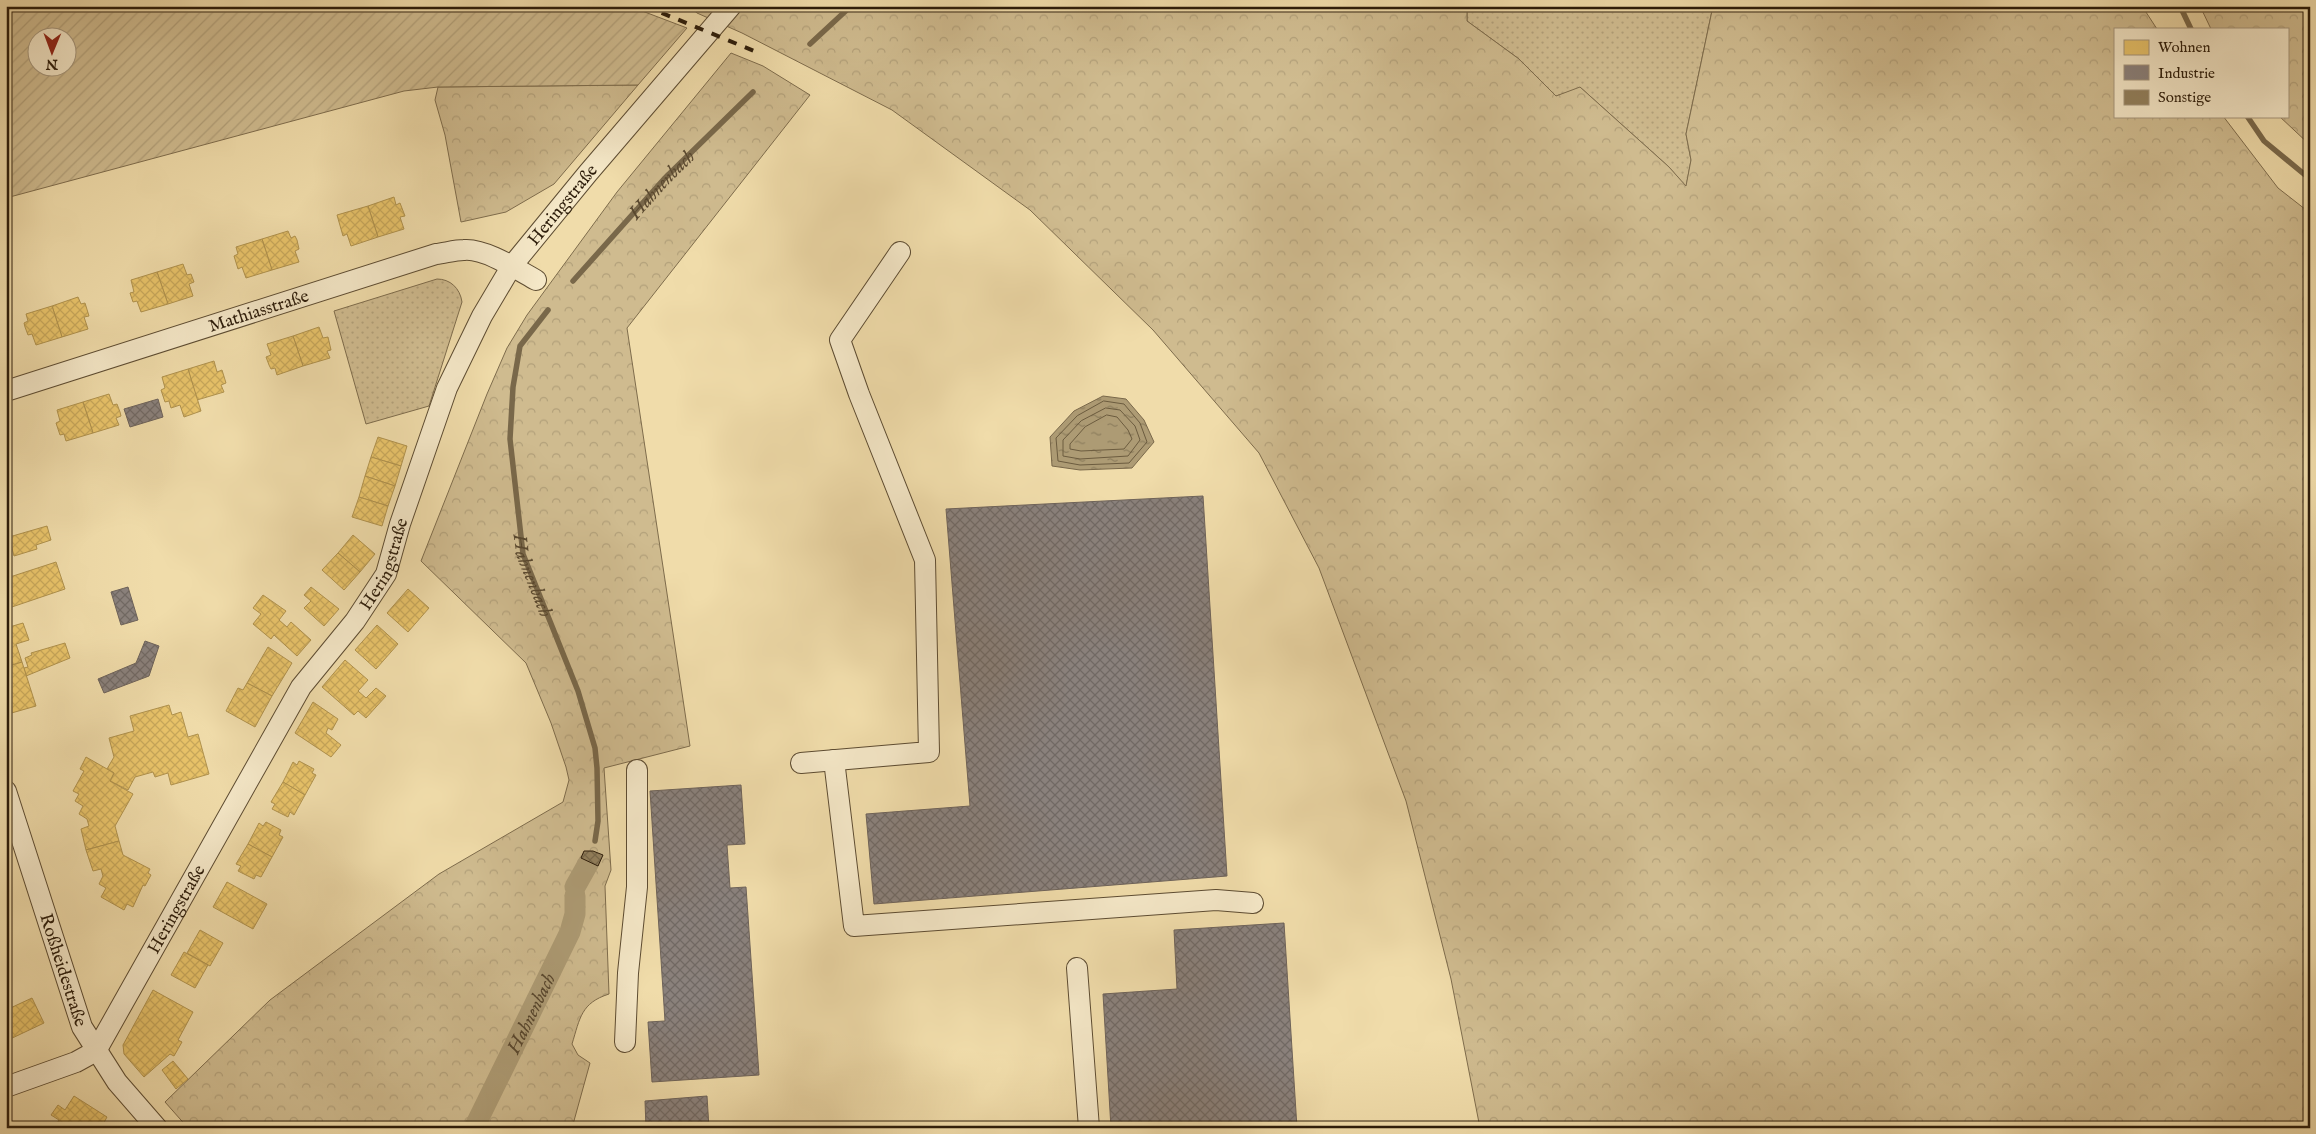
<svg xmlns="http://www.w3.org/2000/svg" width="2316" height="1134" font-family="'IM FELL English',serif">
<defs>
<pattern id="grass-dots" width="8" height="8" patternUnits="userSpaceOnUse" patternTransform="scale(1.25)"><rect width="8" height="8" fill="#cfbb8f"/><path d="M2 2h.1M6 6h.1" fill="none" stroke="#b2a07a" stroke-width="1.8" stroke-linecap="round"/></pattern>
<pattern id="forest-crowns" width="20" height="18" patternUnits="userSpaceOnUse" patternTransform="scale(1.25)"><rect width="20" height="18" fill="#cfbb8f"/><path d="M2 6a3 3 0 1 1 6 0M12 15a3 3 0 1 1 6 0" fill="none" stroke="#b2a07a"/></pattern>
<pattern id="garden-furrows" width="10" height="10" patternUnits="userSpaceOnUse" patternTransform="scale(1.25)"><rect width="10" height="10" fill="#cfbb8f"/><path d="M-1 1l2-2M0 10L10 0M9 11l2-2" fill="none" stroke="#b2a07a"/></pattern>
<pattern id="water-ripples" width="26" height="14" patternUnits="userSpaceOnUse" patternTransform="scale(1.25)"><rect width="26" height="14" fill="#ad9b74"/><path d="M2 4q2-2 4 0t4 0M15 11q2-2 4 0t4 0" fill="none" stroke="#8d7e5d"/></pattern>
<pattern id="homes-cross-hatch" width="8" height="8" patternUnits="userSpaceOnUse" patternTransform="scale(1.25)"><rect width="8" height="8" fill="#e9c46a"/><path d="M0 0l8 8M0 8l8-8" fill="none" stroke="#c8a85b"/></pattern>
<pattern id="industry-cross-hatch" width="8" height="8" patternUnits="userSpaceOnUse" patternTransform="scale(1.25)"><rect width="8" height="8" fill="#8a817c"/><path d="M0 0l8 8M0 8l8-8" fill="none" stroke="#716964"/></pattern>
<pattern id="building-cross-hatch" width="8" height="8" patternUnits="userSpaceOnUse" patternTransform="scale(1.25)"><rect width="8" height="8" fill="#92805d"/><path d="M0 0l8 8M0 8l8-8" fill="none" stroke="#77684b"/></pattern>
</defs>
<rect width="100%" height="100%" fill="#f0dcaa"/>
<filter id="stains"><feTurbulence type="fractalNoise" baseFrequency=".004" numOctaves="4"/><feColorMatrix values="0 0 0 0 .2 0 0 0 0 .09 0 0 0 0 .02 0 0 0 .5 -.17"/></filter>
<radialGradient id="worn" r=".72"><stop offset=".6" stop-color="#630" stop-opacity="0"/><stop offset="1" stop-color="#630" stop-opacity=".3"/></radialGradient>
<!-- grass -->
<g fill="url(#grass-dots)" stroke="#7e6c4c">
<path d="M1467,6H1713L1686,134L1691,160L1686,187L1669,167L1581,88L1556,96L1519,59L1467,21Z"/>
<path d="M437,279C450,279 460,288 462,302L429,406L366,424L334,311Z"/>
</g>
<!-- forest -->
<g fill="url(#forest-crowns)" stroke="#7e6c4c">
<path d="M689,6H1467V21L1519,59L1556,96L1580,87L1669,167L1686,186L1691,160L1686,134L1713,6H2142L2157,29H2115V116H2223L2278,188L2310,213V1128H1480L1451,979L1406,801L1319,568L1259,453L1153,330L1030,210L892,110L742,33L697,13Z"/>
<path d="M2200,6H2310V145L2279,116H2287V29H2211Z"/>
<path d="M731,53L763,66L810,95L627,328L690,746L604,768L611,870L605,886L609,994C581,1003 580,1018 572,1044L578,1055L590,1063L572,1128H188L165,1102L270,1000L439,874L563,802L569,780L566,767L551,723L526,663L421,561L487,394L507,348L527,315L617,192Z"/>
<path d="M638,85L554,184L506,212L461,222L445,135L435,100L438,87Z"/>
</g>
<!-- garden -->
<path fill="url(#garden-furrows)" stroke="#7e6c4c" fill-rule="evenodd" d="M6,6H629L687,28L638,85L438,87L404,91L6,198ZM38,38H68V68H38Z"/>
<!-- water -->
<path fill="url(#water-ripples)" stroke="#79684a" d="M1103,396L1126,399L1144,420L1154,442L1132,468L1080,470L1052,466L1050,437L1074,411Z"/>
<!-- homes -->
<g fill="url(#homes-cross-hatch)" stroke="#b0924d">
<path d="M394,197L396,205L400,203L405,216L400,217L404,229L378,237L368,206Z"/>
<path d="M368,206L378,237L351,246L347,234L343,236L337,215Z"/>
<path d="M288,231L291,238L295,236L297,240L299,249L295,251L299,262L272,270L262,239Z"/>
<path d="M262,239L272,270L246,278L242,267L238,269L234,256L238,254L236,247Z"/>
<path d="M183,264L187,275L191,274L194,282L189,284L193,296L168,304L157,272Z"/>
<path d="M157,272L168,304L141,312L137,301L133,302L130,293L134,292L131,280Z"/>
<path d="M78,297L81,304L85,303L89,316L84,317L88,329L62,337L52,306Z"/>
<path d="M52,306L62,337L36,345L32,334L28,335L25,327L24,323L28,321L26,314Z"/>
<path d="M319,327L323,338L328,337L331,350L327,351L330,358L303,366L293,336Z"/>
<path d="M293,336L303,366L277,375L275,368L271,369L269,365L266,357L271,355L267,344Z"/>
<path d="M214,361L217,372L222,370L226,383L221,385L224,392L197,400L188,369Z"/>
<path d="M188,369L201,411L184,417L180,405L171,408L169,401L165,402L161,390L165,388L162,377Z"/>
<path d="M109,394L113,405L117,404L120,412L121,416L116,418L119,425L93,433L83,402Z"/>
<path d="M83,402L93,433L66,441L64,434L60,435L56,423L60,421L57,410Z"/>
<path d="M378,437L407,446L401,466L371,457Z"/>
<path d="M371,457L401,466L395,486L365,476Z"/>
<path d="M365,476L395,486L388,506L359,497Z"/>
<path d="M359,497L388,506L382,526L352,517Z"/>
<path d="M47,526L51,540L36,545L37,549L14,556L9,537Z"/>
<path d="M353,535L375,554L360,572L338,553Z"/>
<path d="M338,553L360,572L344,590L322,570Z"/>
<path d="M56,562L65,589L6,609V566L10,577Z"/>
<path d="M311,587L339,609L324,626L304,608L311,601L304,595Z"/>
<path d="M408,589L429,608L408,632L387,613Z"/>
<path d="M263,595L286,611L279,620L287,627L291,622L311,640L297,656L274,635L271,639L253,624L261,614L253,608Z"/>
<path d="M23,623L29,640L16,644L22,662L6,667V628Z"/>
<path d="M377,625L398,644L376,669L355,650Z"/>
<path d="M65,643L70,658L26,676L24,668L28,667L25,658L32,655L31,653Z"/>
<path d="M268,647L292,663L272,696L247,683Z"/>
<path d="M345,660L368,680L358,691L366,698L376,688L386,696L366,718L358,711L354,715L322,687Z"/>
<path d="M22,662L36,706L8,714L6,667Z"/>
<path d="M247,683L272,696L255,727L226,711L238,688L243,690Z"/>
<path d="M313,702L338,719L332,730L328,728L326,733L341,745L331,757L295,733Z"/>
<path d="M169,705L172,715L181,712L188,737L198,734L209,774L171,785L168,773L155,777L153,772L135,777L128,790L110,781L114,773L107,769L114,757L109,738L134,731L130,716Z"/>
<path d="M86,757L114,773L110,781L133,794L115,826L119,841L86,850L81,829L89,826L87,819L79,814L83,806L75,801L79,794L73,791L84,771L80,769Z"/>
<path d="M299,761L314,769L312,773L316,775L305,795L283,782L293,762L297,765Z"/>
<path d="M283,782L305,795L294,815L290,812L288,817L272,809L275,804L271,802Z"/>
<path d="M266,822L281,830L279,835L283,837L272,857L248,844L259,823L263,826Z"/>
<path d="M119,841L123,855L150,869L148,873L151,875L145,886L143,885L133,907L127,904L124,910L101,897L106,888L99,884L103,876L101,869L93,871L86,850Z"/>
<path d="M248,844L272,857L261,877L256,875L254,879L238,871L241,866L236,864Z"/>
<path d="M227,882L267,904L253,929L213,907Z"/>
<path d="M200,930L223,943L210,966L187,953Z"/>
<path d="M184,952L208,965L195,988L171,975Z"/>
<path d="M153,990L193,1012L178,1040L182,1042L174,1056L170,1054L144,1077L124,1054L123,1045Z"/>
<path d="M32,998L44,1023L6,1041V1010Z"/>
<path d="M173,1061L188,1079L176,1089L162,1070Z"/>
<path d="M74,1096L107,1117L101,1128H54L59,1120L51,1115L58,1105L65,1110Z"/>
</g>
<!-- industry -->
<g fill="url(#industry-cross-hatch)" stroke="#6e635a">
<path d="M158,399L163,417L130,427L124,409Z"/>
<path d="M1203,496L1227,876L874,904L866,814L970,806L946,509Z"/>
<path d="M128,587L138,620L121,625L111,592Z"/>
<path d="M145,641L159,646L149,676L104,693L98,679L136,663Z"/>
<path d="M741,785L745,844L727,845L730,888L746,887L759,1075L652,1082L648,1022L665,1021L650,791Z"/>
<path d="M1284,923L1297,1128H1240V1125L1197,1128H1111L1103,994L1177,989L1174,930Z"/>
<path d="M707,1096L709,1128H646L645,1101Z"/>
</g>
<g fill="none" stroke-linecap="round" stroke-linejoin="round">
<!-- shore -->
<g stroke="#6c5c3f" stroke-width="1">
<path d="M1104,401L1124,404L1140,423L1147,442L1129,463L1080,465L1058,461L1056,438L1077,416Z"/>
<path d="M1106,408L1120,410L1135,426L1140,440L1128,456L1080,459L1063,456V440L1081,421Z"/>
<path d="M1107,415L1117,417L1128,430L1132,439L1124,449L1081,451L1070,449V444L1085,427Z"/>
</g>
<!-- stream -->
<g stroke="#79684a" stroke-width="5.5">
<path d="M2180,6L2191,29"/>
<path d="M810,44L851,6"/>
<path d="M2247,116L2264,141L2310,179"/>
<path id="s1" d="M573,281L664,179L753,92"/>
<path id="s2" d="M548,310L520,346L513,387L510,439L523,554L578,691L595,748L597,768L598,821L595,841"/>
</g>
<!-- canal -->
<g stroke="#ad9b74" stroke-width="21">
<path d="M575,887L589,862"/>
<path id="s3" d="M474,1128L570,932L575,914V896"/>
</g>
</g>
<!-- building -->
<path fill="url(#building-cross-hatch)" stroke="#2c1c0a" d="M584,851H593L603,855L598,866L581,858Z"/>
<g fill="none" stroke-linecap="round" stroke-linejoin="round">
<defs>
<g id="minor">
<path id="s4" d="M6,391L436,254C445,253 455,250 464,250C485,248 518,270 536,280"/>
<path d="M834,760L854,926L1216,900L1253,903"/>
<path d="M801,763L929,752L925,560L859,394L840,340L900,252"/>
<path id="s5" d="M6,791L82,1027L117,1082L157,1128"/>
<path d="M1077,968L1089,1128"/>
<path d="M625,1042L628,973L637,887V770"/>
<path id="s6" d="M6,1087L76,1062L96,1051L301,687L355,621L386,574L400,524L447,388L482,316L511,267L588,173L731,6"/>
</g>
</defs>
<!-- minor casing -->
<use href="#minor" stroke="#5d4c32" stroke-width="22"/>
<!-- minor -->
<use href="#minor" stroke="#f5e8c8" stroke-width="20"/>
<!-- rail -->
<path stroke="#2c1c0a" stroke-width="4" stroke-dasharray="9 9" stroke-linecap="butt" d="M645,6L759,53"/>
</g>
<g text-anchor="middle" stroke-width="5" stroke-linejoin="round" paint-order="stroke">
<!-- street labels -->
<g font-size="18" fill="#2c1c0a" stroke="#f5e8c8">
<text dy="6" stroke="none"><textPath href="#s6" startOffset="1070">Heringstraße</textPath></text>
<text dy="6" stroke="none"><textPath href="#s4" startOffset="265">Mathiasstraße</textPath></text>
<text dy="6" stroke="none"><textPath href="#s6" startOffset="665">Heringstraße</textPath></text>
<text dy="6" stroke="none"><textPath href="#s6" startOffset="260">Heringstraße</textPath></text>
<text dy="6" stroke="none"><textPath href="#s5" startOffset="188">Roßheidestraße</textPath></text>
</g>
<!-- water labels -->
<g font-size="19" font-style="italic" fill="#59482f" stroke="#f5e8c8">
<text dy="7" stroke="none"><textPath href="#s1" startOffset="131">Hahnenbach</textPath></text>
<text dy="7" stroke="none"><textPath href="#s2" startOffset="278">Hahnenbach</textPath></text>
<text dy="7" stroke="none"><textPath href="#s3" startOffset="128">Hahnenbach</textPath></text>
</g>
</g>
<!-- margin -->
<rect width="2316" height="1134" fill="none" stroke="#f0dcaa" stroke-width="25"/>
<rect x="8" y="8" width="2301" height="1119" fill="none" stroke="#2c1c0a" stroke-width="2.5"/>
<rect x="12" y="12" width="2291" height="1109" fill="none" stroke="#2c1c0a"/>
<!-- legend -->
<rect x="2114" y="28" width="175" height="90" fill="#f5e8c8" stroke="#a5967c"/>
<rect x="2124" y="40" width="25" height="15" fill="#e9c46a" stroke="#a5967c"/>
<text x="2158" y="52" font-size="15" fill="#2c1c0a">Wohnen</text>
<rect x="2124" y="65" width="25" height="15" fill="#8a817c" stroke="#a5967c"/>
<text x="2158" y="78" font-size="15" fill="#2c1c0a">Industrie</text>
<rect x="2124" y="90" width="25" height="15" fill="#92805d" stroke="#a5967c"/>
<text x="2158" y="102" font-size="15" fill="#2c1c0a">Sonstige</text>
<!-- north arrow -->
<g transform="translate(52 52) rotate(181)"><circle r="24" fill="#f5e8c8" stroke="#a5967c"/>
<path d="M0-4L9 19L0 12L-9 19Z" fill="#8f2418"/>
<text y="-8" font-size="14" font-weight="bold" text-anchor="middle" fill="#2c1c0a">N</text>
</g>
<rect width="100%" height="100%" filter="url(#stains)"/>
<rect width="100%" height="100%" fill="url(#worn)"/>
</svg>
